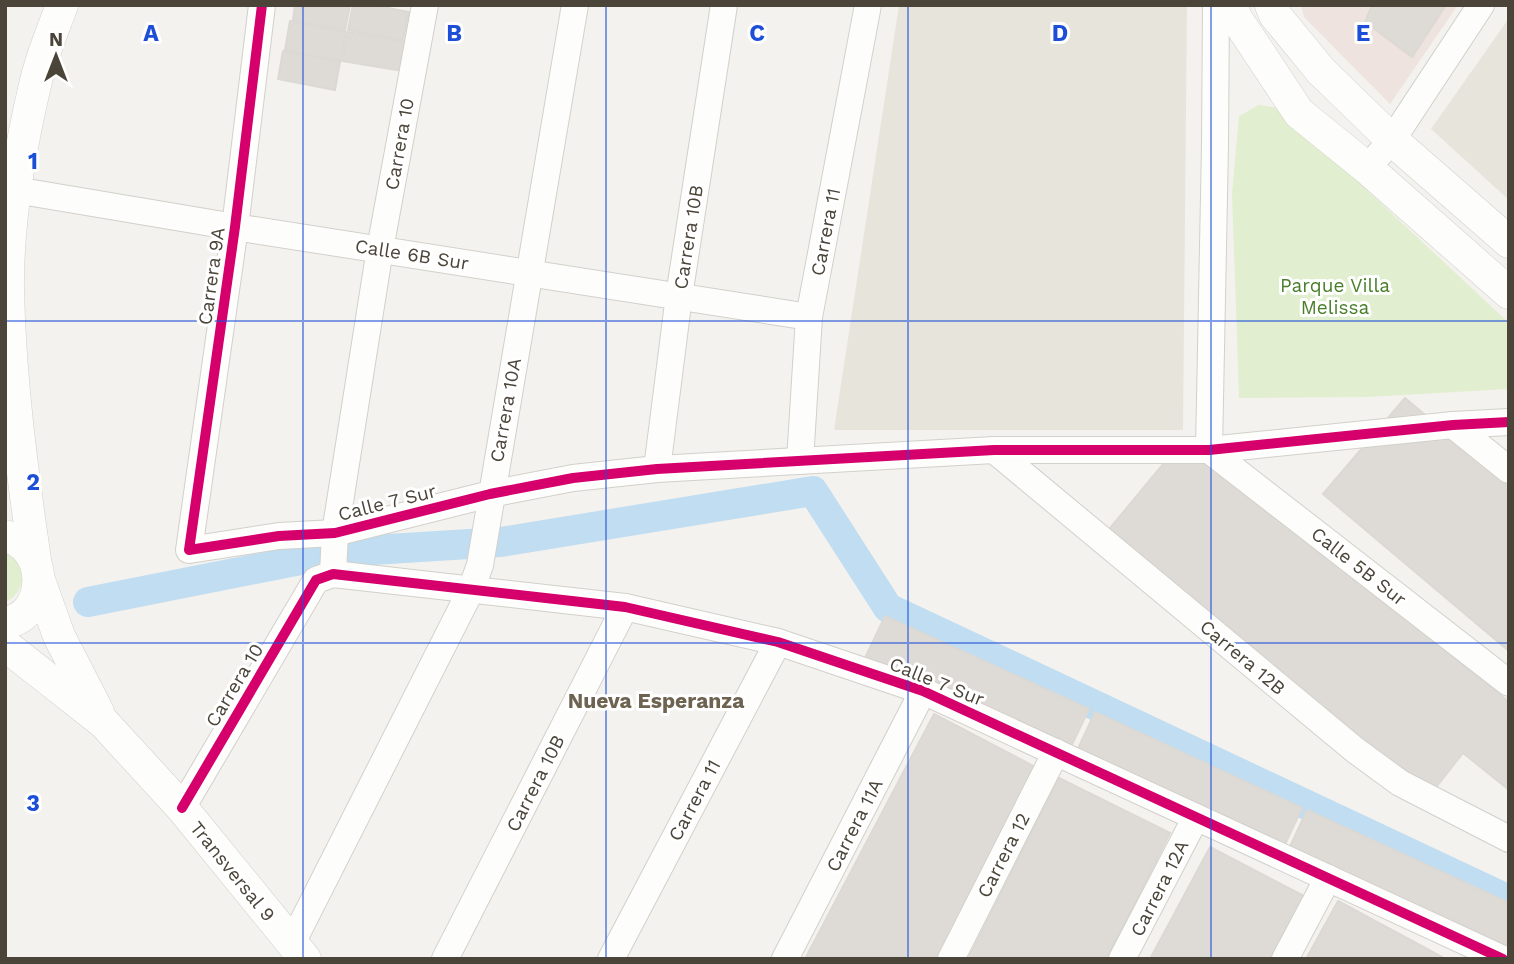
<svg xmlns="http://www.w3.org/2000/svg" width="1514" height="964" font-family="'Work Sans',sans-serif">
<rect width="100%" height="100%" fill="#f4f2ee"/>
<!-- residential -->
<g fill="#e7e4dc">
<path d="M899,5H1187L1183,430H834Z"/>
<path d="M1509,18V200L1431,129Z"/>
</g>
<!-- medical -->
<path fill="#eee3df" d="M1301,5H1458L1390,104L1304,17Z"/>
<!-- green -->
<g fill="#e1eecf">
<path d="M1259,105L1279,108L1509,323V389L1367,397L1239,398L1232,193L1239,116Z"/>
<path d="M5,552C28,563 28,592 5,602Z"/>
</g>
<g fill="none" stroke-linecap="round" stroke-linejoin="round">
<!-- canal -->
<path stroke="#c0ddf1" stroke-width="30" d="M88,602L341,552L501,542L813,491L888,608L1509,900"/>
</g>
<!-- building -->
<g fill="#dedbd6" stroke="#dcd9d4" stroke-width="2">
<path d="M295,5H350L345,30L293,20Z"/>
<path d="M353,5H373L409,12L403,40L348,30Z"/>
<path d="M1372,5H1446L1412,57L1365,22Z"/>
<path d="M290,21L346,32L340,61L285,50Z"/>
<path d="M348,32L408,42L403,71L342,61Z"/>
<path d="M283,51L340,62L335,90L278,79Z"/>
<path d="M1405,398L1509,485V651L1323,494Z"/>
<path d="M1184,439L1509,702V790L1463,753L1429,796L1105,534Z"/>
<path d="M885,616L1089,709L1068,753L864,660Z"/>
<path d="M1095,712L1302,808L1282,851L1075,755Z"/>
<path d="M934,714L1039,769L939,959H805Z"/>
<path d="M1059,778L1170,833L1107,959H968Z"/>
<path d="M1307,810L1509,903V957L1286,855Z"/>
<path d="M1210,847L1304,896L1270,959H1150Z"/>
<path d="M1338,901L1442,957L1441,959H1306Z"/>
</g>
<g fill="none" stroke-linecap="round" stroke-linejoin="round">
<defs>
<g id="minor">
<path d="M262,5L235,227L189,550L279,536L335,533L490,494L573,478L657,469L994,450H1209L1453,425L1509,422"/>
<path d="M1216,5L1215,145L1209,450L1509,683"/>
<path d="M1367,168L1392,140L1481,5"/>
<path d="M15,190L235,227L809,317"/>
<path d="M1453,425L1509,470"/>
<path d="M994,450L1355,750L1400,783L1509,839"/>
<path d="M800,461L809,317L868,5"/>
<path d="M657,469L679,296L724,5"/>
<path d="M333,574L335,533L380,249L425,5"/>
<path d="M182,808L316,580L333,574L625,607L778,642L923,691L1503,959"/>
<path d="M292,943L471,590L480,565L575,5"/>
<path d="M445,959L625,607"/>
<path d="M611,959L778,642"/>
<path d="M785,959L923,691"/>
<path d="M951,959L1056,752"/>
<path d="M1122,959L1196,817"/>
<path d="M1285,959L1328,878"/>
</g>
<g id="tertiary">
<path d="M1231,5L1236,18L1299,113L1367,168L1509,293"/>
<path d="M1271,5L1275,15L1321,71L1392,140L1509,242"/>
<path d="M5,536C49,546 50,615 5,623"/>
<path d="M35,560C22,470 10,382 8,291C7,221 20,148 36,81C42,55 53,30 62,5"/>
<path d="M39,580L59,636L98,712"/>
<path d="M5,645L104,723L182,808L305,959"/>
</g>
</defs>
<!-- minor casing -->
<use href="#minor" stroke="#d2d0cb" stroke-width="28"/>
<!-- tertiary casing -->
<use href="#tertiary" stroke="#d2d0cb" stroke-width="33"/>
<!-- minor -->
<use href="#minor" stroke="#fdfdfc" stroke-width="26"/>
<!-- tertiary -->
<use href="#tertiary" stroke="#fdfdfc" stroke-width="32"/>
<defs>
<g id="cycleway">
<path d="M262,5L235,227L189,550L279,536L335,533L490,494L573,478L657,469L994,450H1209L1453,425L1509,422"/>
<path d="M182,808L316,580L333,574L625,607L778,642L923,691L1503,959"/>
</g>
</defs>
<!-- cycleway casing -->
<use href="#cycleway" stroke="#fff" stroke-width="15"/>
<!-- cycleway -->
<use href="#cycleway" stroke="#d6006c" stroke-width="10"/>
</g>
<!-- grid -->
<path fill="none" stroke="#1d4ed8" stroke-width="2" stroke-opacity="0.55" d="M303,5V959M606,5V959M908,5V959M1211,5V959M5,321H1509M5,643H1509"/>
<g text-anchor="middle" stroke-width="6" stroke-linejoin="round" paint-order="stroke">
<!-- street labels -->
<g font-size="19" fill="#4b4439" stroke="#fff">
<text transform="translate(399 144) rotate(-80)" y="7">Carrera 10</text>
<text transform="translate(825 232) rotate(-79)" y="7">Carrera 11</text>
<text transform="translate(688 237) rotate(-81)" y="7">Carrera 10B</text>
<text transform="translate(412 254) rotate(9)" y="7">Calle 6B Sur</text>
<text transform="translate(211 276) rotate(-82)" y="7">Carrera 9A</text>
<text transform="translate(505 410) rotate(-80)" y="7">Carrera 10A</text>
<text transform="translate(387 502) rotate(-14)" y="7">Calle 7 Sur</text>
<text transform="translate(1359 566) rotate(38)" y="7">Calle 5B Sur</text>
<text transform="translate(1243 657) rotate(40)" y="7">Carrera 12B</text>
<text transform="translate(937 681) rotate(22)" y="7">Calle 7 Sur</text>
<text transform="translate(234 685) rotate(-59)" y="7">Carrera 10</text>
<text transform="translate(535 783) rotate(-63)" y="7">Carrera 10B</text>
<text transform="translate(694 800) rotate(-62)" y="7">Carrera 11</text>
<text transform="translate(854 825) rotate(-63)" y="7">Carrera 11A</text>
<text transform="translate(1003 855) rotate(-63)" y="7">Carrera 12</text>
<text transform="translate(233 871) rotate(51)" y="7">Transversal 9</text>
<text transform="translate(1159 888) rotate(-63)" y="7">Carrera 12A</text>
</g>
<!-- park labels -->
<g font-size="19" fill="#4a7f2a" stroke="#fff">
<text x="1335" y="292">Parque Villa<tspan x="1335" dy="22">Melissa</tspan></text>
</g>
<!-- neighbourhood labels -->
<g font-size="21" font-weight="bold" fill="#6e6250" stroke="#fff">
<text x="656" y="708">Nueva Esperanza</text>
</g>
</g>
<g font-size="23" text-anchor="middle" font-weight="bold" fill="#1d4ed8" stroke="#fff" stroke-width="6" stroke-linejoin="round" paint-order="stroke">
<text x="151" y="41">A</text>
<text x="454" y="41">B</text>
<text x="757" y="41">C</text>
<text x="1060" y="41">D</text>
<text x="1363" y="41">E</text>
<text x="33" y="169">1</text>
<text x="33" y="490">2</text>
<text x="33" y="811">3</text>
</g>
<!-- border -->
<rect width="1514" height="964" fill="none" stroke="#4b4439" stroke-width="14"/>
<!-- north arrow -->
<g transform="translate(56 56)" stroke="#ffffff" stroke-width="5" paint-order="stroke">
<path d="M0-5L12 26L0 18L-12 26Z" fill="#4b4439"/>
<text y="-10" font-size="19" font-weight="bold" text-anchor="middle" fill="#4b4439">N</text>
</g>
</svg>
